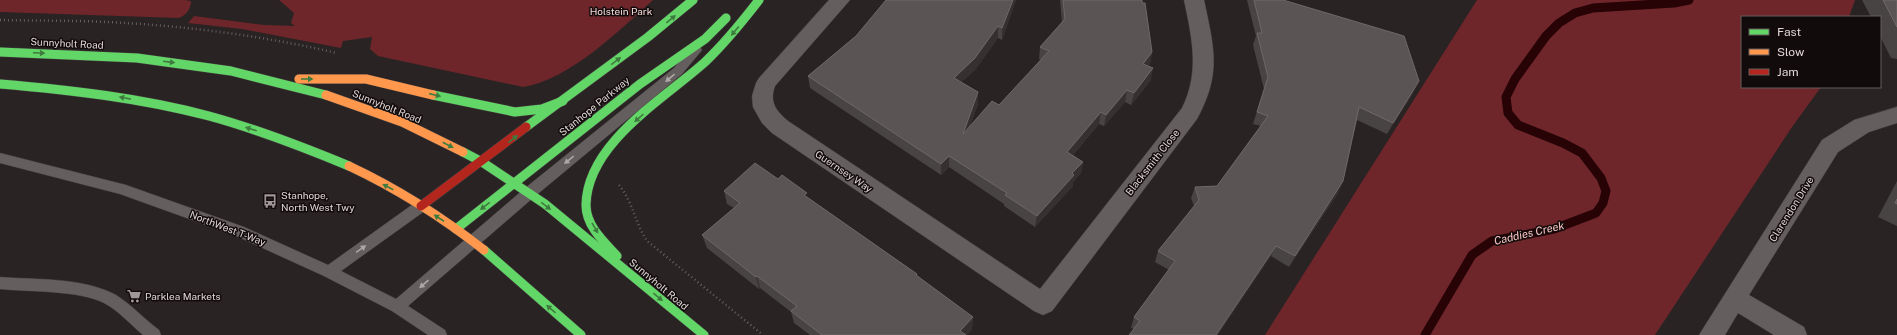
<svg xmlns="http://www.w3.org/2000/svg" width="1897" height="335" font-family="'Public Sans',sans-serif">
<rect width="100%" height="100%" fill="#292323"/>
<!-- green -->
<g fill="#6e262b">
<path d="M0,0H185L191,1C191,9 186,15 179,18L0,12Z"/>
<path d="M279,0H653C620,30 569,80 523,87L378,56L370,49L372,37L343,41L341,48L242,29L188,23L194,16L264,25L295,26L291,23L294,13Z"/>
<path d="M1477,0H1855L1849,17H1742V87H1821L1792,127L1655,335H1265Z"/>
</g>
<g fill="none" stroke-linecap="round" stroke-linejoin="round">
<!-- stream -->
<path stroke="#270306" stroke-width="9" d="M1425,335L1472,255L1492,241L1554,229L1596,213L1603,203L1606,191L1601,178L1582,153L1563,143L1518,125L1508,113L1506,97L1515,79L1546,36L1559,23L1575,13L1593,8L1674,3L1689,0"/>
<defs>
<g id="lane">
<path d="M696,46L700,47L702,50L682,74L534,197L408,306L445,330L447,335H428L392,311L324,276L234,235L120,194L0,163V153L126,185L244,227L328,265L416,202L421,201L426,202L428,206L426,210L341,271L396,299L524,189L674,68L692,47Z"/>
<path d="M0,277C37,280 82,277 116,295C132,305 144,319 159,330L161,335H143C130,324 119,311 104,303C79,290 29,292 0,289Z"/>
</g>
<g id="street">
<path d="M829,0H850L775,86C769,102 776,111 788,121L1040,289L1182,108C1200,72 1192,38 1184,0H1204C1214,48 1222,73 1197,119L1052,311L1043,315L1034,311L772,133L762,123L753,107L752,96L756,83L759,78Z"/>
<path d="M1897,107V123L1869,132L1838,152L1749,295L1804,327L1807,335H1774L1738,313L1725,335H1699L1822,140L1854,120Z"/>
</g>
<g id="fast">
<path d="M0,52L137,58L231,71L326,95"/>
<path d="M0,84C71,90 141,98 209,116C257,129 303,147 349,166"/>
<path d="M433,95L515,112L542,109L563,101"/>
<path d="M526,127L648,37L693,0"/>
<path d="M463,152L482,162L545,204L704,335"/>
<path d="M456,229L640,84L705,39L726,18"/>
<path d="M484,250L581,335"/>
<path d="M617,256C604,242 586,226 586,205C587,143 664,99 705,62C725,43 742,22 759,0"/>
</g>
<g id="slow">
<path d="M299,79H366L433,95"/>
<path d="M326,95L402,122L463,152"/>
<path d="M349,166C398,189 442,217 484,250"/>
</g>
<path id="jam" d="M421,206L526,127"/>
</defs>
<!-- lane casing -->
<use href="#lane" stroke="#464141" stroke-width="1"/>
<!-- street casing -->
<use href="#street" stroke="#464141" stroke-width="1"/>
<!-- fast casing -->
<use href="#fast" stroke="#464141" stroke-width="10"/>
<!-- slow casing -->
<use href="#slow" stroke="#464141" stroke-width="10"/>
<!-- jam casing -->
<use href="#jam" stroke="#464141" stroke-width="10"/>
<!-- path -->
<g stroke="#646060" stroke-width="2.5" stroke-dasharray="1 3" stroke-linecap="butt">
<path d="M0,20C41,21 83,20 124,23C196,27 267,37 337,53"/>
<path d="M619,185C633,202 635,223 647,241L763,335"/>
</g>
<!-- lane -->
<use href="#lane" fill="#645e5e" fill-rule="evenodd"/>
<!-- street -->
<use href="#street" fill="#645e5e" fill-rule="evenodd"/>
<!-- fast -->
<use href="#fast" stroke="#63d668" stroke-width="9"/>
<!-- slow -->
<use href="#slow" stroke="#ff974d" stroke-width="9"/>
<!-- jam -->
<use href="#jam" stroke="#b3261e" stroke-width="9"/>
</g>
<!-- wall -->
<g fill="#494444">
<path d="M1016,0L1002,40L998,38L975,70L961,82L978,92V104L970,126L999,105L1041,60L1039,59L1040,47L1062,22L1060,0H1142L1152,52L1150,64L1148,66L1151,80L1131,105L1125,102L1104,126L1099,124L1073,155L1083,162L1081,173L1073,182V186L1035,227L1004,206V204L949,167L941,175L810,88L808,76L856,36Z"/>
<path d="M1247,0H1283L1413,93L1387,134L1357,120L1343,181L1338,193L1289,267L1271,256L1134,329L1131,328L1134,317L1169,270L1155,262L1158,251L1194,206L1191,198L1195,187L1217,186L1261,126L1253,124L1264,89L1253,45L1256,36Z"/>
<path d="M1862,0H1897V59L1891,58L1880,36V17H1871Z"/>
<path d="M778,179L807,197L917,276L973,317L972,329L967,335H810L794,323L791,312L760,288L759,289L707,248L702,235L734,208L727,204L724,191Z"/>
<path d="M1897,181V226L1878,217Z"/>
</g>
<!-- shaded-wall -->
<g fill="#363030">
<path d="M1013,0H1016L1002,40V28Z"/>
<path d="M998,26V38L975,70L954,89V78Z"/>
<path d="M1152,52L1150,64L1140,76L1143,64Z"/>
<path d="M1153,68L1151,80L1131,105L1134,93Z"/>
<path d="M1419,81L1413,93L1387,134L1393,123Z"/>
<path d="M1127,90L1125,102L1104,126L1106,115Z"/>
<path d="M978,92V104L963,145V134Z"/>
<path d="M1101,112L1099,124L1066,163L1067,152Z"/>
<path d="M949,156V167L941,175V164Z"/>
<path d="M1083,162L1081,173L1073,182V186L1035,227L1037,216L1072,173Z"/>
<path d="M1343,181L1338,193L1289,267L1295,256Z"/>
<path d="M1276,246L1271,256L1218,335H1216Z"/>
<path d="M757,276L760,288L759,289L756,277Z"/>
<path d="M973,317L972,329L967,335L960,331Z"/>
</g>
<!-- building -->
<g fill="#5a5454" stroke="#6f6868">
<path d="M886,0H1013L1002,28L998,26L975,58L954,78L978,92L963,134L992,101L999,105L1049,51L1040,47L1065,19L1063,0H1142V3H1145L1152,52L1143,64L1153,68L1134,93L1127,90L1106,115L1101,112L1067,152L1083,162L1072,173L1074,175L1037,216L1005,195L1007,193L949,156L941,164L808,76L856,36Z"/>
<path d="M1254,0H1283L1404,36L1419,81L1393,123L1359,107L1343,181L1295,256L1276,246L1216,335H1129L1140,321L1134,317L1175,261L1158,251L1199,200L1195,187L1217,186L1268,116L1257,112L1268,77L1257,33H1262Z"/>
<path d="M1883,0H1897V27Z"/>
<path d="M755,163L778,179L782,175L807,193L804,195L917,274L916,275L973,317L960,331L966,335H822L791,311L797,306L757,276L756,277L702,235L740,203L724,191Z"/>
<path d="M1897,199V204L1895,203Z"/>
</g>
<!-- one-way arrows -->
<defs><path id="oneway-solid" d="M-6-.8H1V-3.2L6.5 0L1 3.2V.8H-6Z"/></defs>
<g fill="#3e7b3e">
<use href="#oneway-solid" transform="translate(671 19) rotate(-39)"/>
<use href="#oneway-solid" transform="translate(735 31) rotate(130)"/>
<use href="#oneway-solid" transform="translate(39 53) rotate(2)"/>
<use href="#oneway-solid" transform="translate(616 61) rotate(-37)"/>
<use href="#oneway-solid" transform="translate(169 62) rotate(7)"/>
<use href="#oneway-solid" transform="translate(307 79)"/>
<use href="#oneway-solid" transform="translate(435 95) rotate(13)"/>
<use href="#oneway-solid" transform="translate(125 98) rotate(-169)"/>
<use href="#oneway-solid" transform="translate(639 118) rotate(138)"/>
<use href="#oneway-solid" transform="translate(251 129) rotate(-162)"/>
<use href="#oneway-solid" transform="translate(513 139) rotate(-37)"/>
<use href="#oneway-solid" transform="translate(448 145) rotate(28)"/>
<use href="#oneway-solid" transform="translate(388 187) rotate(-152)"/>
<use href="#oneway-solid" transform="translate(485 206) rotate(142)"/>
<use href="#oneway-solid" transform="translate(546 206) rotate(38)"/>
<use href="#oneway-solid" transform="translate(439 218) rotate(-147)"/>
<use href="#oneway-solid" transform="translate(595 228) rotate(60)"/>
<use href="#oneway-solid" transform="translate(658 297) rotate(40)"/>
<use href="#oneway-solid" transform="translate(551 309) rotate(-139)"/>
</g>
<g fill="#aea7a7">
<use href="#oneway-solid" transform="translate(670 78) rotate(140)"/>
<use href="#oneway-solid" transform="translate(569 160) rotate(141)"/>
<use href="#oneway-solid" transform="translate(361 249) rotate(-35)"/>
<use href="#oneway-solid" transform="translate(424 284) rotate(139)"/>
</g>
<!-- icons -->
<defs>
<symbol id="bus-bare" viewBox="-9 -9 18 18"><path d="M-5-6H5V4H4V6H2V4H-2V6H-4V4H-5ZM-3.5-4V0h7V-4ZM-3.5 1.2v1.5H-2V1.2ZM2 1.2v1.5H3.5V1.2Z" fill="#a09898" stroke="#110b0b" stroke-width="2.5" paint-order="stroke"/></symbol>
<symbol id="supermarket-bare" viewBox="-9 -9 18 18"><path d="M-6-5.5h2.5l.6 2H6L4.5 2H-2.5L-4.4-4H-6ZM-1.5 3.2a1.3 1.3 0 1 0 .1 0ZM3 3.2a1.3 1.3 0 1 0 .1 0Z" fill="#a09898" stroke="#110b0b" stroke-width="2.5" paint-order="stroke"/></symbol>
</defs>
<g fill-rule="evenodd">
<use href="#bus-bare" x="260" y="191" width="20" height="20"/>
<use href="#supermarket-bare" x="124" y="286" width="20" height="20"/>
</g>
<g text-anchor="middle" stroke-width="3" stroke-linejoin="round" paint-order="stroke">
<!-- park labels -->
<g font-size="10" fill="#f8dcdb" stroke="#110b0b">
<text x="621" y="15">Holstein Park</text>
</g>
<!-- street labels -->
<g font-size="10" fill="#e0d7d7" stroke="#110b0b">
<text transform="translate(67 43) rotate(3)" y="4">Sunnyholt Road</text>
<text transform="translate(387 106) rotate(22)" y="4">Sunnyholt Road</text>
<text transform="translate(594 106) rotate(-39)" y="4">Stanhope Parkway</text>
<text transform="translate(1152 162) rotate(-52)" y="4">Blacksmith Close</text>
<text transform="translate(844 171) rotate(34)" y="4">Guernsey Way</text>
<text transform="translate(1791 209) rotate(-58)" y="4">Clarendon Drive</text>
<text transform="translate(228 228) rotate(21)" y="4">NorthWest T-Way</text>
<text transform="translate(659 284) rotate(40)" y="4">Sunnyholt Road</text>
</g>
<!-- poi labels -->
<g font-size="10" fill="#e0d7d7" stroke="#110b0b" text-anchor="start">
<text x="281" y="199">Stanhope,<tspan x="281" dy="12">North West Twy</tspan></text>
<text x="145" y="300">Parklea Markets</text>
</g>
<!-- water labels -->
<g font-size="11" font-style="italic" fill="#fbc5c4" stroke="#110b0b">
<text transform="translate(1529 233) rotate(-13)" y="4">Caddies Creek</text>
</g>
</g>
<!-- legend -->
<rect x="1741" y="16" width="140" height="72" fill="#110b0b" stroke="#645d5d"/>
<rect x="1749" y="29" width="20" height="6" fill="#63d668" stroke="#645d5d"/>
<text x="1777" y="36" font-size="12" fill="#e0d7d7">Fast</text>
<rect x="1749" y="49" width="20" height="6" fill="#ff974d" stroke="#645d5d"/>
<text x="1777" y="56" font-size="12" fill="#e0d7d7">Slow</text>
<rect x="1749" y="69" width="20" height="6" fill="#b3261e" stroke="#645d5d"/>
<text x="1777" y="76" font-size="12" fill="#e0d7d7">Jam</text>
</svg>
